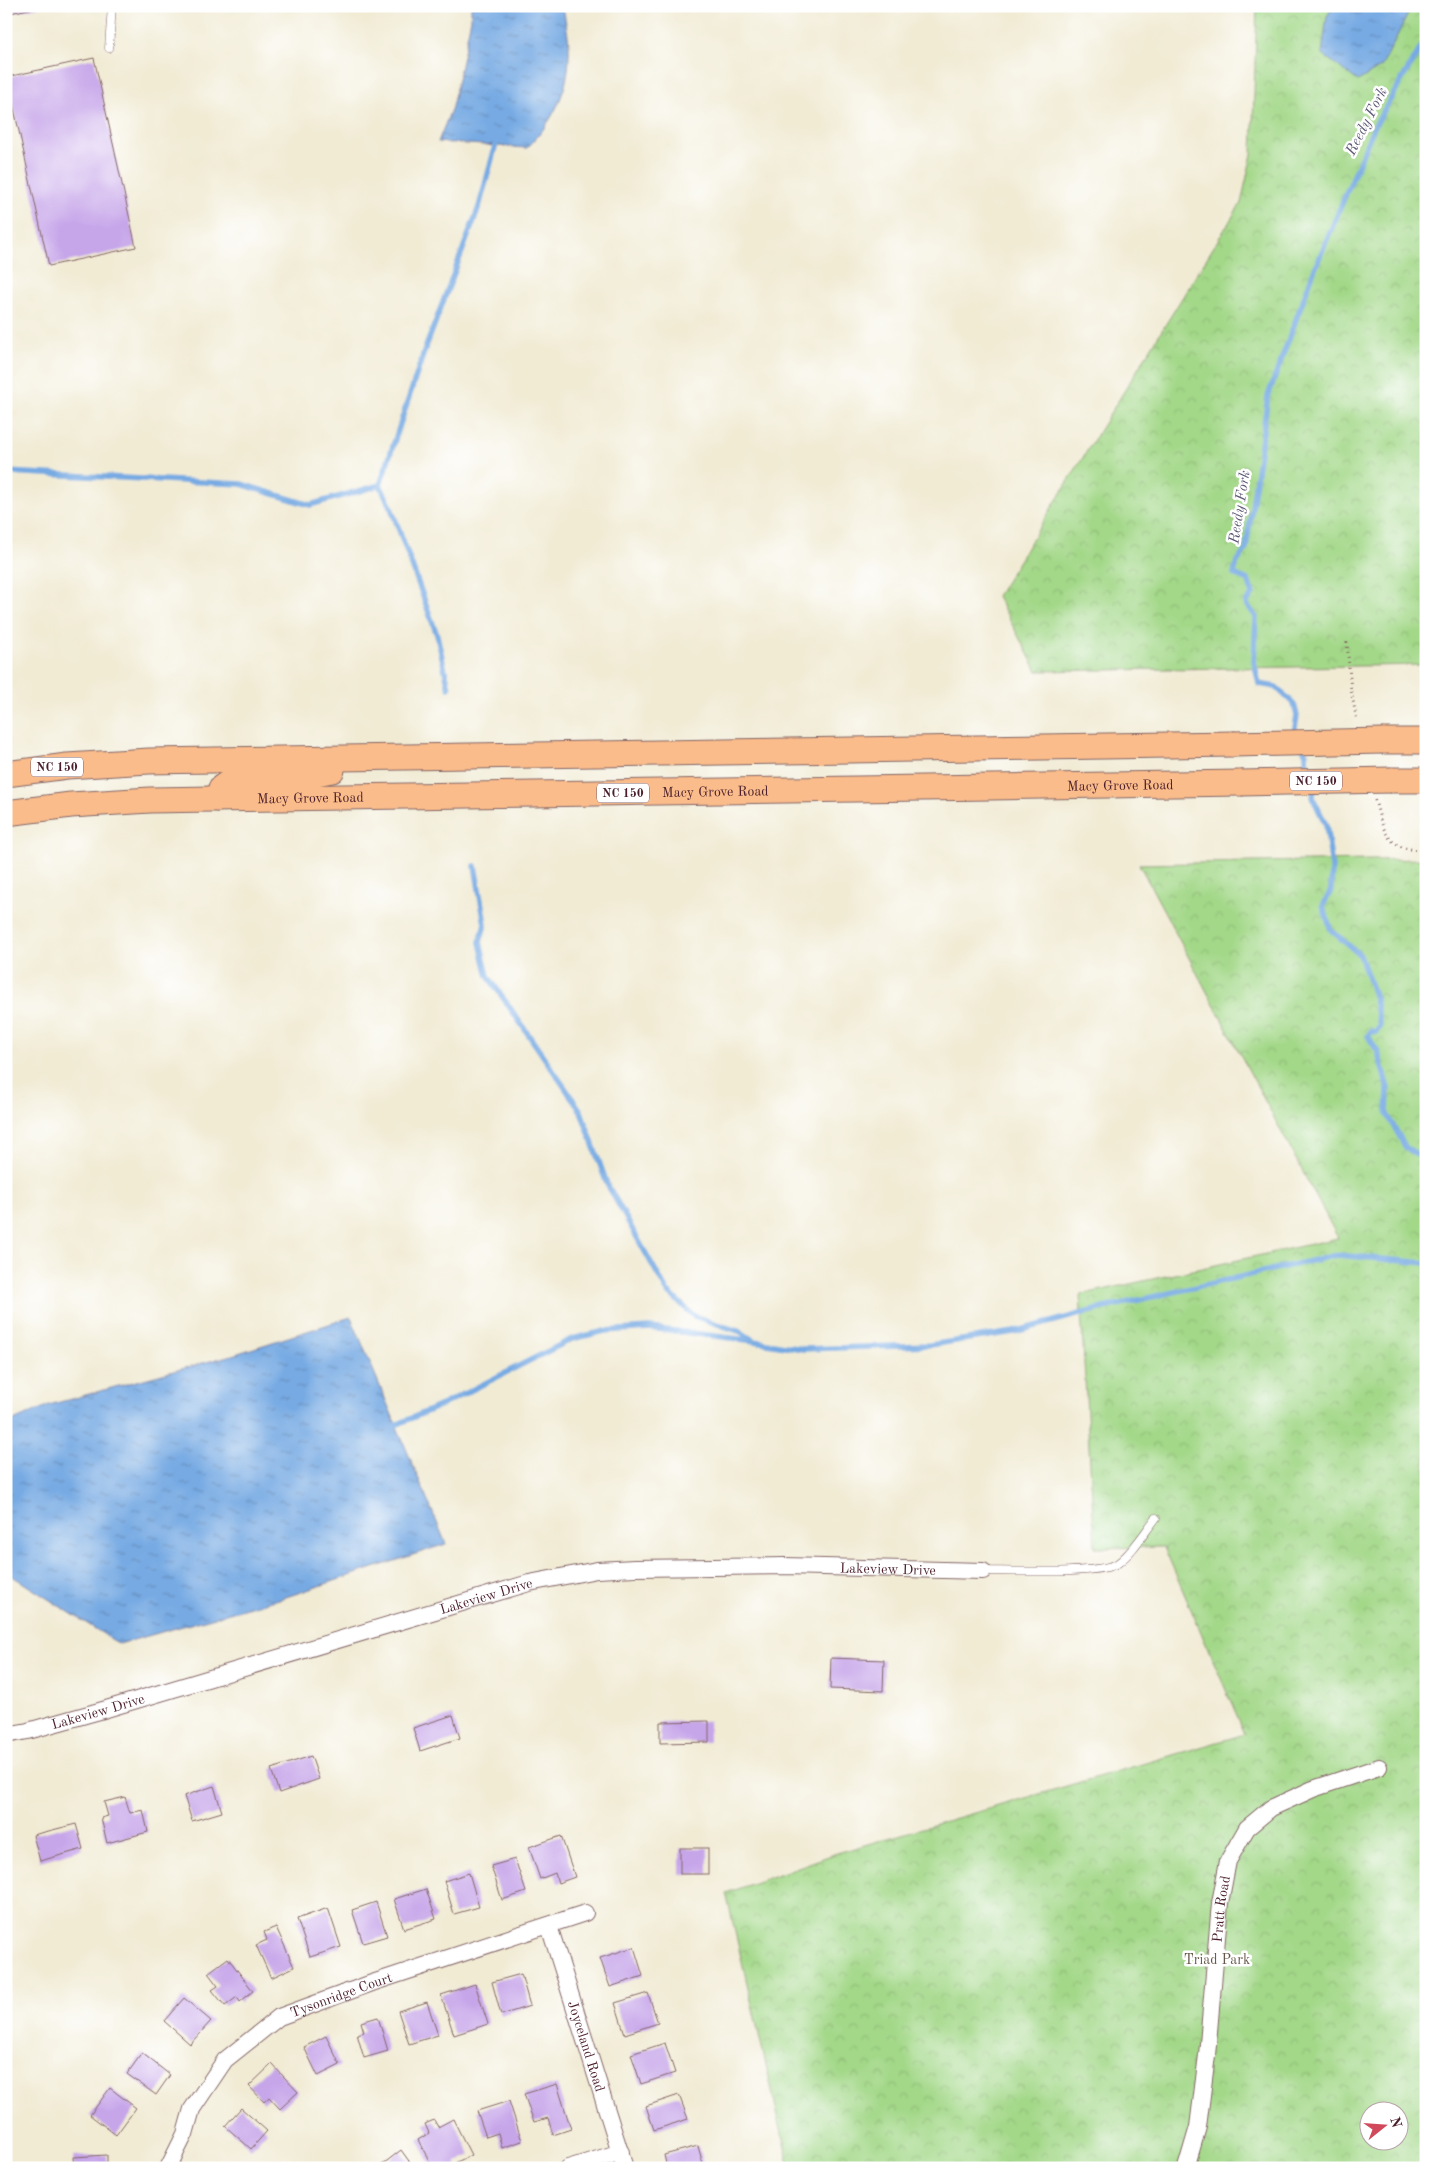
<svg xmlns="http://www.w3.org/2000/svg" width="1432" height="2174" font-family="'Old Standard TT',serif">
<defs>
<pattern id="park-crowns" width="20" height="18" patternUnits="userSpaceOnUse" patternTransform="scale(1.25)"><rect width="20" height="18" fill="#a3d888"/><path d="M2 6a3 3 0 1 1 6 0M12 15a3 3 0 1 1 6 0" fill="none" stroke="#8eb976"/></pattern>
<pattern id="water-ripples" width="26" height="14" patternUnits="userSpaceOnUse" patternTransform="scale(1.25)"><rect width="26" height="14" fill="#77aae3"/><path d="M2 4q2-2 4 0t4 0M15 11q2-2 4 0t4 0" fill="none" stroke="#648ab8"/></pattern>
</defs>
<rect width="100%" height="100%" fill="#fff"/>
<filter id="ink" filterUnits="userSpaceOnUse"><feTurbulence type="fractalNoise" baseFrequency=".02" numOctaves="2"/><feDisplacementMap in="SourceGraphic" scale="10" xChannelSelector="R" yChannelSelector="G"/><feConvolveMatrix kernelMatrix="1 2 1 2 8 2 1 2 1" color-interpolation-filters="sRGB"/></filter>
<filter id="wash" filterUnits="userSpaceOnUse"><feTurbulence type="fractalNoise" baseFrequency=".0096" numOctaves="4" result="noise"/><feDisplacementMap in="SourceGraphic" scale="20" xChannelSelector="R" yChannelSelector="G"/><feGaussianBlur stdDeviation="1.12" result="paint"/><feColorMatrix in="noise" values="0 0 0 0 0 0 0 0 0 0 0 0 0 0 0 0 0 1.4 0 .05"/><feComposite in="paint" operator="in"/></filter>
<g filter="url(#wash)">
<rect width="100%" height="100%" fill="#f1ebd4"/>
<!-- park -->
<g fill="url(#park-crowns)" stroke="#767c5a" fill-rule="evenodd">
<path d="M1257,6H1426V665L1037,671L997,596L1241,203L1252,154Z"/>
<path d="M1426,859V2168H790L726,1893L837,1853L1245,1734L1164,1547L1095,1548L1080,1295L1338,1238L1139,864ZM1370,2112H1400V2142H1370Z"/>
</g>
<!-- water -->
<g fill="url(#water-ripples)" stroke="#606487">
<path d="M471,6H562L564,12C566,26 570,41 569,55C569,91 552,123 527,148L438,142L452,107L471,19Z"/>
<path d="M1334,6H1412L1382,66L1358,81L1322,54L1327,16Z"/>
<path d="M351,1317L446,1544L286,1597L119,1644L6,1572V1426L9,1423L49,1405L232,1355Z"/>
</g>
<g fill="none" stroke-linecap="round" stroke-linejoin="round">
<!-- stream -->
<g stroke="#77aae3" stroke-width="5.5">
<path d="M6,472L241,484L310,505L380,485"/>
<path d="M449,688L437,635L390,505L380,485L424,352L479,207L497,140"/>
<path d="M1296,736L1294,733L1297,716L1294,704L1276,687L1259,684L1254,662L1256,617L1246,603L1253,594L1248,580L1234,574L1236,564L1246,549L1268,396L1313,273L1373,129L1426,39"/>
<path d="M1303,748L1306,754L1307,776"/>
<path d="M1314,788L1313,798L1326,825L1332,867L1331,890L1323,906L1331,930L1360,955L1375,998L1380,1026L1376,1032L1371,1031L1368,1036L1378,1052L1388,1089L1387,1114L1406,1148L1426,1159"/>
<path d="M475,866L485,924L480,942L488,976L581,1111L607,1184L667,1291L694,1316L741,1332L753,1340"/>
<path d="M389,1428L444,1404L572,1339L605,1331L650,1328L755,1341L803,1349L930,1345L1014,1332L1099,1309L1337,1255L1426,1263"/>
</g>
</g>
<g id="blocks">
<!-- building -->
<g fill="#c6a5e9">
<path d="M6,6H38V7L6,14Z"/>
<path d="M94,58L136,247L49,266L7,77Z"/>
<path d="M831,1658L884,1660L883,1691L830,1689Z"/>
<path d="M453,1715L460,1738L420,1751L413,1728Z"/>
<path d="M709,1721V1742L660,1743V1722Z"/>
<path d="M311,1756L319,1779L279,1793L271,1769Z"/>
<path d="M214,1786L222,1812L192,1821L184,1796Z"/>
<path d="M125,1797L130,1813L143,1810L148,1832L107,1843L101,1818L108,1816L104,1802Z"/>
<path d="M76,1824L83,1849L40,1861L33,1835Z"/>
<path d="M561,1836L575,1877L558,1883L555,1873L540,1879L529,1847Z"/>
<rect x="680" y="1848" width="28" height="26"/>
<path d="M515,1859L526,1892L502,1900L491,1866Z"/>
<path d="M469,1873L479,1907L454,1914L444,1881Z"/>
<path d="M426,1889L436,1919L404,1929L394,1899Z"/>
<path d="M376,1902L387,1936L363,1943L352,1910Z"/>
<path d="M328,1908L341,1947L310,1957L297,1919Z"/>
<path d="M276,1927L294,1967L271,1978L256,1945L267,1940L264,1932Z"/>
<path d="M634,1947L643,1976L610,1987L600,1958Z"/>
<path d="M228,1958L253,1991L240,2002L237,1997L225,2006L212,1990L218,1986L208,1973Z"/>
<path d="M521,1974L530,2006L501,2015L492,1982Z"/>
<path d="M475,1984L488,2024L454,2035L441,1995Z"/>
<path d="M648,1993L658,2023L625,2034L615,2003Z"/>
<path d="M184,1998L211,2021L190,2044L164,2021Z"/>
<path d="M427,2002L438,2035L409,2044L398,2011Z"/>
<path d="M378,2017L388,2051L364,2058L357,2034L364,2032L361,2022Z"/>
<path d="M326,2036L340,2065L318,2076L304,2047Z"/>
<path d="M665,2043L675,2073L641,2084L631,2054Z"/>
<path d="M142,2053L170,2075L156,2095L127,2074Z"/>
<path d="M272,2064L298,2092L280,2109L269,2097L264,2102L249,2086Z"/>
<path d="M557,2084L571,2129L553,2135L548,2118L534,2122L524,2094Z"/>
<path d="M110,2088L136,2108L116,2135L90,2115Z"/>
<path d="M679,2095L688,2119L654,2130L646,2106Z"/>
<path d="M509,2101L522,2141L502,2148L498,2133L486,2137L477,2111Z"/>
<path d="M241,2108L267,2131L251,2149L225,2126Z"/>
<path d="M453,2119L471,2155L455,2163L458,2168H433L418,2140L429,2133L425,2124L434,2120L438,2127Z"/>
<path d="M698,2146L704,2168H667L664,2155Z"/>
<path d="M401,2150L414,2168H378Z"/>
<path d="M107,2155V2168H74L73,2157Z"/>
</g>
</g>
</g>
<g filter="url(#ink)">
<use href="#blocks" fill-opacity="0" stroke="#846666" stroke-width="1"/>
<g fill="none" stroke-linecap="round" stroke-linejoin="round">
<defs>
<g id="lane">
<path d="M109,48L112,6"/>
<path d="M983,1571C1009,1571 1101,1575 1118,1563C1133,1552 1144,1533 1156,1518"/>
</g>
<g id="street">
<path id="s1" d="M6,1735L28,1731L103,1710L529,1583L597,1570L635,1568L784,1566L983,1571"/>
<path id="s2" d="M549,1926L625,2168"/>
<path id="s3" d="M168,2168L185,2134L192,2109L225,2060L279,2017L372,1983L585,1913"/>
<path d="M568,2168L621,2152"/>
<path id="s4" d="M1186,2168L1198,2127L1207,2055L1220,1903L1228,1861L1247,1828L1271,1808L1313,1789L1379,1767"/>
</g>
<g id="primary">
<path d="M1383,741H1426"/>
<path d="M6,774L67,766L149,761L1233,744"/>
<path d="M1391,780H1426"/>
<path d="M218,799L221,788L232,780L296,777L332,770"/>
<path id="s5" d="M6,813L71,805L150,800L1241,783"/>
</g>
</defs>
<!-- lane casing -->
<use href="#lane" stroke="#846666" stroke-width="9"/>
<!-- street casing -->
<use href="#street" stroke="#846666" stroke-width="18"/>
<!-- primary casing -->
<use href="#primary" stroke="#846666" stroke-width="27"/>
<!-- path -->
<g stroke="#846666" stroke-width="3" stroke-dasharray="1 4" stroke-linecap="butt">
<path d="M1347,642L1351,690L1357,721"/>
<path d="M1375,800C1383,831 1388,853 1426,849"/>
</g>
<!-- lane -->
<use href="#lane" stroke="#fff" stroke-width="8"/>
<!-- street -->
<use href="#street" stroke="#fff" stroke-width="16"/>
<!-- primary -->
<use href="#primary" stroke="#fabc8b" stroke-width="25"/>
<defs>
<g id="primary-bridge">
<path d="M1233,744L1383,741"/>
<path d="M1241,783L1391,780"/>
</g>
</defs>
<!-- primary-bridge casing -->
<use href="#primary-bridge" stroke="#846666" stroke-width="27" stroke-linecap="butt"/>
<!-- primary-bridge -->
<use href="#primary-bridge" stroke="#fabc8b" stroke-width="25"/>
</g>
</g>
<g text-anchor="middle" stroke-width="5" stroke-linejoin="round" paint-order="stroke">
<!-- shield labels -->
<g fill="#fff" stroke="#80626b" stroke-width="1">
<rect x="31" y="757.5" width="52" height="19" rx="4"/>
<rect x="1290" y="771.5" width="52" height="19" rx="4"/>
<rect x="597" y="783.5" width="52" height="19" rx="4"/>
</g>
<g font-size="12" font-weight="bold" fill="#4a1f2b">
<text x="57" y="771">NC 150</text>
<text x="1316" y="785">NC 150</text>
<text x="623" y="797">NC 150</text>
</g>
<!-- street labels -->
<g font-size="14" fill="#4a1f2b" stroke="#fff">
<text dy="5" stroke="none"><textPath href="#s5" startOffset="1115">Macy Grove Road</textPath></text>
<text dy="5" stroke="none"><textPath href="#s5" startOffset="710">Macy Grove Road</textPath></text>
<text dy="5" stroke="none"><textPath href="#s5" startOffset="305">Macy Grove Road</textPath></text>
<text dy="5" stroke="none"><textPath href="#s1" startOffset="905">Lakeview Drive</textPath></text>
<text dy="5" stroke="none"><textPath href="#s1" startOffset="500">Lakeview Drive</textPath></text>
<text dy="5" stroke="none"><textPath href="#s1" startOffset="95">Lakeview Drive</textPath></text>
<text dy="5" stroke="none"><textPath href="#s4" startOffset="262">Pratt Road</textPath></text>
<text dy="5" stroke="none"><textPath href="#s3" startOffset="258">Tysonridge Court</textPath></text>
<text dy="5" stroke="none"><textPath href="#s2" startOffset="126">Joyceland Road</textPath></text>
</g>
<!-- park labels -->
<g font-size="14" fill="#655647" stroke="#fff">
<text x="1217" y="1964">Triad Park</text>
</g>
<!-- water labels -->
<g font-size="15" font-style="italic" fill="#5c5775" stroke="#fff">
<text transform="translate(1366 121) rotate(-63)" y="5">Reedy Fork</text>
<text transform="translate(1239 507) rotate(-81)" y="5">Reedy Fork</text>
</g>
</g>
<!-- margin -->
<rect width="1432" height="2174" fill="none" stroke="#fff" stroke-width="25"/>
<!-- north arrow -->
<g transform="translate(1384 2126) rotate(73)"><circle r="24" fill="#ffffff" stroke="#b7a5aa"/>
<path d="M0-4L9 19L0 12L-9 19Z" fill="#d1495b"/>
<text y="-8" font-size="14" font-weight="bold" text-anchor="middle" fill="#4a1f2b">N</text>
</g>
</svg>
